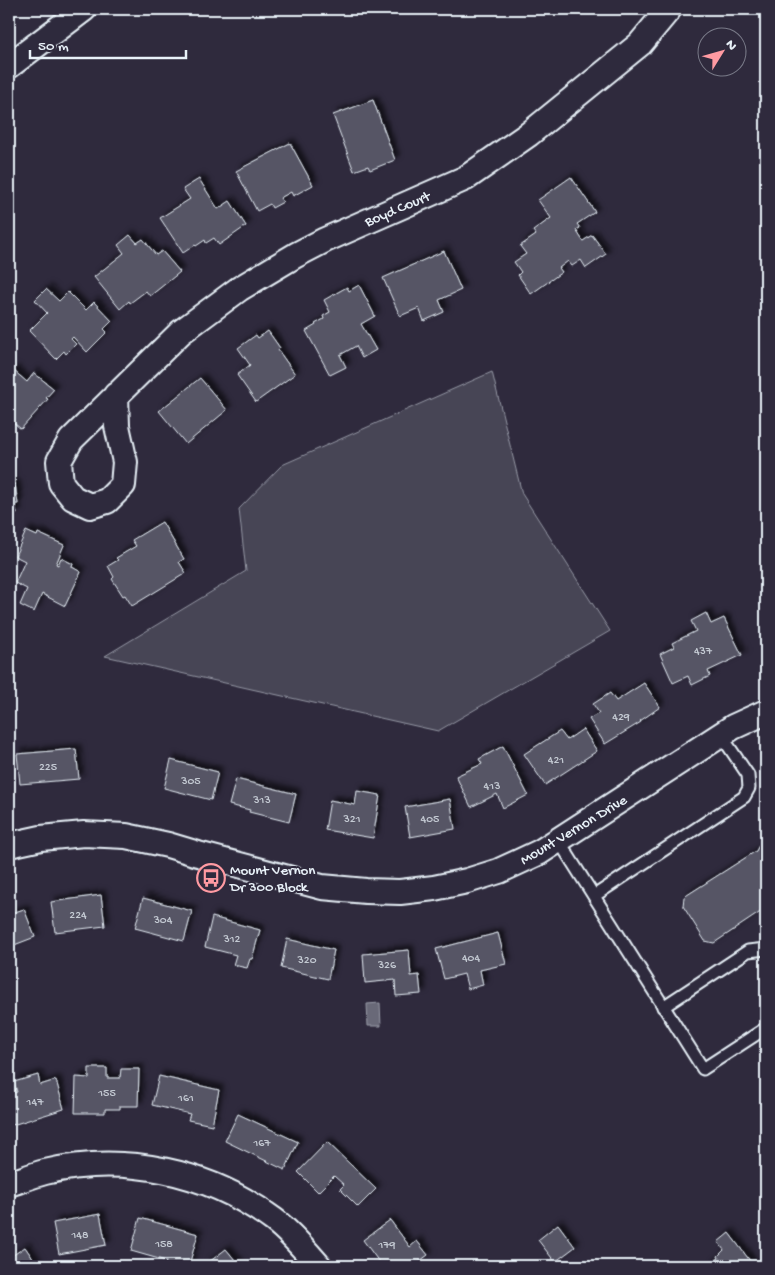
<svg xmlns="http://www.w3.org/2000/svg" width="775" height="1275" font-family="'Gochi Hand',sans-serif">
<defs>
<filter id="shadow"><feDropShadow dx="4.5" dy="-4.5" stdDeviation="2.5" flood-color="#0009"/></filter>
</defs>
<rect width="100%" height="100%" fill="#2f2a3d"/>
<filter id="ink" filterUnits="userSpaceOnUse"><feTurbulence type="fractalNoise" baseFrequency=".02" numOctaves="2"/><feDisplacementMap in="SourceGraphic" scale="10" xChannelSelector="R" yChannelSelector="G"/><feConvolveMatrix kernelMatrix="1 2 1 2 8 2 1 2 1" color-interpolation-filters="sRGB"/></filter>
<g filter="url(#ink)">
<!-- green -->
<path fill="#464455" stroke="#979aa6" d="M492,372L522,494L610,631L438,731L105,656L246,571L239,509L282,465Z"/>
<!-- water -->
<path fill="#696978" stroke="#9c9fab" d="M380,1003L381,1026H368L367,1004Z"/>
<!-- building -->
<g fill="#575565" stroke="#e8f1f8" filter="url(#shadow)">
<path d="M373,100L395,160L370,170L368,166L354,171L333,115Z"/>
<path d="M290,143L313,185L293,196L291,192L280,198L283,202L272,208L270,204L257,211L236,171Z"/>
<path d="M571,177L595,212L577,224L580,228L576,230L583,241L592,235L606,254L586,268L581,260L572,266L568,261L559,268L562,272L531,294L518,275L521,272L514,262L526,254L520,246L536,235L533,231L551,218L538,200Z"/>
<path d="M199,179L218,209L230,201L246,226L219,245L214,238L206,243L205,240L196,246L195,245L183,253L160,218L190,199L183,189Z"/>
<path d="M130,235L137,243L143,239L156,255L162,251L180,272L150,296L146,291L130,303L129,301L120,309L94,277L124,253L118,245Z"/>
<path d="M444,251L461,290L439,300L444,312L424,321L419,308L400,316L383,278Z"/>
<path d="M359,285L375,316L361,324L376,350L362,358L356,346L340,355L346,367L330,375L306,331L316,325L315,324L324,319L323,316L330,312L324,300L347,287L349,291Z"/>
<path d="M46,289L59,301L68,292L86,310L94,302L112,321L104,329L107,332L87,352L73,337L71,339L76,344L66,354L64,351L56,359L29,331L47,313L35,300Z"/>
<path d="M268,331L280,348L278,350L295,374L256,402L237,375L250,365L238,348L256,335L258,338Z"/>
<path d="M13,370L27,382L34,373L54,389L46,398L48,399L21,429L9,419V375Z"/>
<path d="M200,378L227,410L186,444L159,411Z"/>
<path d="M9,470L11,485L15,484L18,504H15L17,514L9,515Z"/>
<path d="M162,522L184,559L179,562L186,573L132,606L125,595L123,596L112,579L114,577L108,566L118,560L116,558L136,546L132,540Z"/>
<path d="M26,531L37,536L38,533L64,545L56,564L58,565L61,558L73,564L72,567L81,572L65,606L42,594L34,612L20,605L27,589L15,583L25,561L15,556Z"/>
<path d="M706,613L711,624L724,618L742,655L708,671L710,676L692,685L688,676L673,683L660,654L674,647L672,643L696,631L691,621Z"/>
<path d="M644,683L660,707L640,721L641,722L605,744L589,719L599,713L593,704L610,693L616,701Z"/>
<path d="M583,729L597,751L545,785L524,754L560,731L567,740Z"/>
<path d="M503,746L528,795L503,808L497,794L471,807L456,776L482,764L479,759Z"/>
<path d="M76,749L79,779L20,784L17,754Z"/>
<path d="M171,760L218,772L211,800L164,788Z"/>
<path d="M236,779L296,794L289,822L249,812L250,810L229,805Z"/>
<path d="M357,791L380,795L373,838L325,830L330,800L355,805Z"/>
<path d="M450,799L455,829L410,837L405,807Z"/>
<path d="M766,832V913L762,911L714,943L705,941L683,906L684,897L756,851Z"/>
<path d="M101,895L105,926L55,932L51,902Z"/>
<path d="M143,898L192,911L184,941L135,928Z"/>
<path d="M24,909L35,937L9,947V914Z"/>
<path d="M212,917L260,930L252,959H250L247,968L233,965L236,955L205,947Z"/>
<path d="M498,933L506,964L480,970L483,985L468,989L464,974L444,979L436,949Z"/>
<path d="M287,939L334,950L328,979L281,968Z"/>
<path d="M409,950L411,976L419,975L421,994L396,996L395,980L365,983L363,954Z"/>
<path d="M89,1068H107V1078H120L121,1069H139L138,1106H120V1109H105V1113H75L76,1077L89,1078Z"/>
<path d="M38,1075L40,1085L56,1080L64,1109L9,1126V1094L17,1092L14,1082Z"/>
<path d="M159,1076L219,1090L212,1125L188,1120L190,1114L152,1105Z"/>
<path d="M238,1114L298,1142L285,1170L225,1141Z"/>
<path d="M327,1142L376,1189L358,1207L340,1189L344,1185L334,1176L318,1192L298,1172Z"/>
<path d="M100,1214L106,1245L59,1254L53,1223Z"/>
<path d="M140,1218L198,1234L189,1265L192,1266H165L166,1261L131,1251Z"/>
<path d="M390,1220L410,1247L417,1241L428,1255L413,1266H410L408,1263L404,1266H382L363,1240Z"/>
<path d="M558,1224L575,1247L555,1262L538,1240Z"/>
<path d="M729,1233L754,1266H708L719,1258L718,1256L724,1250L718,1242Z"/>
<path d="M25,1247L38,1266H9V1258Z"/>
<path d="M226,1249L240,1266H204Z"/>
</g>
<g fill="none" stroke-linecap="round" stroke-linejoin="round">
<defs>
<g id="service">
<path d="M559,841L703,1069L766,1028"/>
<path d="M594,896L744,797L749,788L748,775L721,735"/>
<path d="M663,1007L748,951L766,949"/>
</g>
<g id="minor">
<path d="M9,66L84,9"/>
<path d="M116,395L117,426L125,462L123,485L107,501L90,506L73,498L61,483L59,461L71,440L181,332L239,289L296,255L325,240L466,178L529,134L640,44L669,9"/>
<path d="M9,845L41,838L84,834L126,836L168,845L198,854L322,887L366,891L400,892L434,888L467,881L499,871L540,852L733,727L766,712"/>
<path d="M9,1184C21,1180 33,1175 45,1172C124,1153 209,1171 274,1220C291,1233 305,1250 319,1266"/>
</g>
</defs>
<!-- service casing -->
<use href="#service" stroke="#e8f1f8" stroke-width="15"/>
<!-- minor casing -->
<use href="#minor" stroke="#e8f1f8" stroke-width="28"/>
<!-- service -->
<use href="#service" stroke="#2f2a3d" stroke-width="11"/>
<!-- minor -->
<use href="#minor" stroke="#2f2a3d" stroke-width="24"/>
</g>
</g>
<!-- icons -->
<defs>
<symbol id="bus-ring" viewBox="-11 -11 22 22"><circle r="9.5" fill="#2f2a3d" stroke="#ff9aa2" stroke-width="1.5"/><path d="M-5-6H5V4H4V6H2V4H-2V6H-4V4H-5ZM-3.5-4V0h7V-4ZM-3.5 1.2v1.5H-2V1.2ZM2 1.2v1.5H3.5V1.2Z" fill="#ff9aa2"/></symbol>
</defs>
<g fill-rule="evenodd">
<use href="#bus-ring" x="195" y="862" width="32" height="32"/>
</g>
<g text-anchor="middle" stroke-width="4" stroke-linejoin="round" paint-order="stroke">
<!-- number labels -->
<g font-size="12" fill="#c4cad3">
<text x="703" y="654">437</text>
<text x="621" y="720">429</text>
<text x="556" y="763">421</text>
<text x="48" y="770">225</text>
<text x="191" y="784">305</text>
<text x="492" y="789">413</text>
<text x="262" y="803">313</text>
<text x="352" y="822">321</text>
<text x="430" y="822">405</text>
<text x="78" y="918">224</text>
<text x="163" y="923">304</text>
<text x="232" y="942">312</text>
<text x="471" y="961">404</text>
<text x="307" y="963">320</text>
<text x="387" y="968">326</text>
<text x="107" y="1096">155</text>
<text x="186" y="1101">161</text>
<text x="35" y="1105">147</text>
<text x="262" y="1146">167</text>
<text x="80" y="1238">148</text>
<text x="164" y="1247">158</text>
<text x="387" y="1248">179</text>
</g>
<!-- street labels -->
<g font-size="15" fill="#e8f1f8" stroke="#2f2a3d">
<text transform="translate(397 208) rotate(-23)" y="5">Boyd Court</text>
<text transform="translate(573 829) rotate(-31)" y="5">Mount Vernon Drive</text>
</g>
<!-- poi labels -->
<g font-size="15" fill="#e8f1f8" stroke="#2f2a3d" text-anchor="start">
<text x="230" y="874">Mount Vernon<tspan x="230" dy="17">Dr 300 Block</tspan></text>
</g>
</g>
<!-- margin -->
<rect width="775" height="1275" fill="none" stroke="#2f2a3d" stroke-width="30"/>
<rect x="15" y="15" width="745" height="1245" fill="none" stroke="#e8f1f8" stroke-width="2" filter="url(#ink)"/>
<!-- north arrow -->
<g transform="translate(722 52) rotate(53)"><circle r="24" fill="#2f2a3d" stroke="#797a88"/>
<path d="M0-4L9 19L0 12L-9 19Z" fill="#ff9aa2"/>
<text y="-8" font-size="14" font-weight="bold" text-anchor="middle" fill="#e8f1f8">N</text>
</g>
<!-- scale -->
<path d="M30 50v8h156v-8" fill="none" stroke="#e8f1f8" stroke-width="2.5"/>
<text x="38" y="50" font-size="15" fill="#e8f1f8" stroke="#2f2a3d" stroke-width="4" paint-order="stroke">50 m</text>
</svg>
